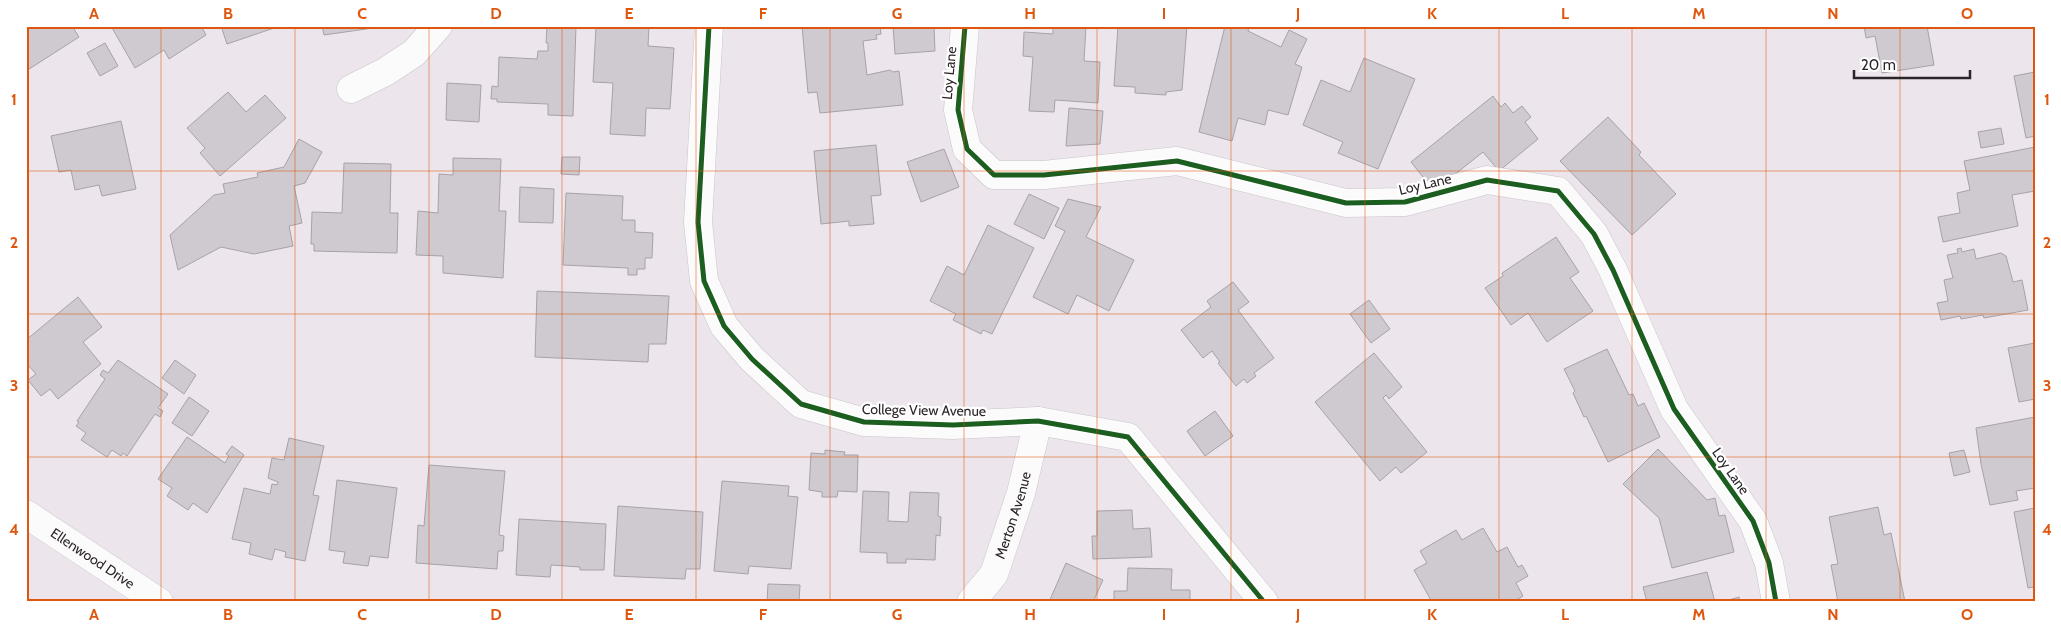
<svg xmlns="http://www.w3.org/2000/svg" width="2061" height="628" font-family="Cabin,sans-serif">
<rect width="100%" height="100%" fill="#ece6ec"/>
<!-- building -->
<g fill="#cfcacf" stroke="#a8a2a7">
<path d="M26,26H72L79,37L26,71Z"/>
<path d="M111,26H201L206,35L169,59L164,50L135,68Z"/>
<path d="M221,26H280L227,44Z"/>
<path d="M322,26H379L380,27L324,35Z"/>
<path d="M547,26H576L573,116L548,115V104L497,102V99H491L492,86L498,87L499,57L537,59L538,51H548V43H546Z"/>
<path d="M649,26L648,46L674,48L670,109L646,108L645,136L610,134L613,83L593,82L596,27L593,26Z"/>
<path d="M802,26H880L881,34L876,35L877,39L863,41L867,75L890,70L893,72L899,71L903,105L820,113L817,92L808,93Z"/>
<path d="M893,26H934L935,51L895,54Z"/>
<path d="M1053,26H1086L1084,61L1100,62L1098,103L1055,100L1054,112L1029,111L1033,57L1023,56L1024,32L1053,34Z"/>
<path d="M1118,26H1187L1182,90L1166,92V95L1135,93V87L1114,86Z"/>
<path d="M1225,26L1249,27L1248,31L1281,47L1289,30L1307,39L1295,64L1302,67L1288,115L1268,110L1265,125L1238,118L1232,141L1199,132Z"/>
<path d="M1864,26H1927L1934,65L1882,73L1875,36L1866,38Z"/>
<path d="M105,43L118,66L100,76L87,53Z"/>
<path d="M1364,58L1415,79L1378,169L1338,153L1343,142L1303,125L1321,80L1350,92Z"/>
<path d="M2035,72V136L2026,138L2014,76Z"/>
<path d="M447,83L481,85L479,122L446,120Z"/>
<path d="M228,92L246,112L265,95L286,118L220,176L200,153L205,148L187,128Z"/>
<path d="M1493,96L1501,107L1505,103L1513,113L1522,106L1531,117L1525,122L1538,139L1499,171L1483,152L1434,191L1411,162Z"/>
<path d="M1069,108L1103,111L1100,144L1066,146Z"/>
<path d="M1608,117L1641,152L1639,155L1676,194L1632,235L1560,161Z"/>
<path d="M121,121L136,189L102,196L99,185L75,190L71,170L59,172L51,136Z"/>
<path d="M2001,128L2004,144L1981,148L1978,132Z"/>
<path d="M299,139L322,152L305,183L294,186L302,223L289,226L293,246L254,254L221,247L178,270L170,235L214,195L225,193L223,184L258,177L257,173L284,167Z"/>
<path d="M876,145L881,195L871,196L874,224L849,226V221L821,224L814,151Z"/>
<path d="M2035,147V191L2012,195L2018,226L1943,242L1938,217L1960,213L1957,193L1970,190L1964,161Z"/>
<path d="M944,149L959,187L921,202L907,162Z"/>
<path d="M562,157H580L579,175L561,174Z"/>
<path d="M453,158L501,159L499,211H506L503,278L443,273V256L416,255L418,211L438,213L439,174L453,175Z"/>
<path d="M344,163L391,164L390,213H398L397,253L314,251V244H311L312,212L342,213Z"/>
<path d="M520,187L554,189L553,223L519,222Z"/>
<path d="M566,193L623,196L622,220H635V232L653,233L652,258H645V269H637V275H628V268L563,265Z"/>
<path d="M1029,194L1059,208L1044,239L1014,224Z"/>
<path d="M1068,199L1101,207L1086,237L1134,260L1109,311L1077,295L1068,314L1033,297L1065,231L1055,226Z"/>
<path d="M988,225L1034,248L992,334L983,330L981,334L953,320L956,314L930,301L947,266L964,275Z"/>
<path d="M1556,237L1579,272L1570,278L1593,311L1547,342L1528,313L1511,325L1485,288L1503,276L1502,273Z"/>
<path d="M1961,248L1962,252L1974,249L1976,259L2001,253L2006,256L2013,282L2022,280L2028,310L1984,318L1983,315L1961,319L1960,316L1941,320L1937,303L1948,301L1944,280L1953,278L1947,255L1958,253L1957,249Z"/>
<path d="M1233,282L1249,302L1238,310L1274,358L1254,373L1256,376L1247,383L1244,379L1236,386L1218,363L1220,362L1212,351L1203,358L1181,330L1211,307L1207,301Z"/>
<path d="M537,291L669,296L666,344H649L648,362L535,357Z"/>
<path d="M78,297L102,327L83,342L101,364L58,399L50,389L41,396L28,380L36,374L28,365L26,366V340Z"/>
<path d="M1369,300L1390,329L1371,343L1350,314Z"/>
<path d="M2035,343V399L2019,402L2008,348Z"/>
<path d="M1607,349L1629,395L1633,394L1638,406L1644,403L1660,437L1608,462L1586,416L1584,417L1573,393L1575,391L1564,369Z"/>
<path d="M1374,353L1402,387L1389,399L1386,395L1383,398L1427,452L1401,473L1396,467L1380,481L1315,402Z"/>
<path d="M118,360L168,394L158,408L163,411L160,417L155,414L127,456L123,453L121,456L112,450L107,457L81,440L86,433L76,426L79,422L77,421L105,379L100,375L103,370L108,373Z"/>
<path d="M175,360L196,375L184,394L162,378Z"/>
<path d="M189,397L209,411L192,436L172,423Z"/>
<path d="M1215,411L1233,436L1205,456L1187,431Z"/>
<path d="M2035,417V488L2016,491L2018,500L1990,505L1981,464L1976,428Z"/>
<path d="M187,437L225,463L229,456L226,454L232,446L244,455L207,513L193,503L188,510L167,496L172,488L158,479Z"/>
<path d="M289,438L324,446L313,495L319,496L305,561L285,557L286,552L275,549L272,560L249,554L251,543L232,539L244,488L270,494L272,484L277,485L278,482L268,478L272,458L284,460Z"/>
<path d="M1658,449L1707,500L1715,498L1719,516L1725,515L1734,552L1672,568L1659,518L1623,484Z"/>
<path d="M825,450L845,452L844,455H858L857,492L838,491L837,497H822V492L809,490L811,453L825,454Z"/>
<path d="M1964,450L1970,472L1954,476L1949,453Z"/>
<path d="M429,465L505,471L499,535L504,536L503,551H498L497,569L416,563L418,525L424,526Z"/>
<path d="M337,480L397,488L388,558L370,556L368,566L343,563L345,552L329,550Z"/>
<path d="M722,481L789,486L788,496L798,497L791,569L749,566L748,574L714,571Z"/>
<path d="M863,491L889,492L888,521L908,522L910,492L939,493L938,516L941,517L940,536L936,535L935,560L906,559V563H887V553L860,552Z"/>
<path d="M618,506L703,512L700,569H686L685,579L614,576Z"/>
<path d="M1878,507L1884,535L1891,533L1905,602H1838L1831,565L1838,564L1829,517Z"/>
<path d="M2035,508V587L2028,588L2014,512Z"/>
<path d="M1132,510L1133,529L1150,528L1152,557L1093,559L1092,536H1097V511Z"/>
<path d="M519,519L606,524L604,570H580V567L551,565L550,577L516,575Z"/>
<path d="M1483,528L1497,552L1507,547L1518,567L1522,565L1528,576L1516,583L1523,596L1513,602H1432L1414,570L1427,563L1420,551L1456,530L1462,540Z"/>
<path d="M1066,563L1103,580L1093,602H1049Z"/>
<path d="M1128,568L1172,569L1171,590H1190V602H1114V591H1127Z"/>
<path d="M1707,572L1715,602H1647L1643,587Z"/>
<path d="M768,584L800,585L799,602H767Z"/>
<path d="M1739,597L1740,602H1722Z"/>
</g>
<g fill="none" stroke-linecap="round" stroke-linejoin="round">
<defs>
<g id="minor">
<path d="M709,26L698,222L704,281L724,326L752,359L801,404L864,422L953,425L1038,421L1128,437L1264,602"/>
<path d="M965,26L958,110L967,149L994,175H1044L1177,161L1346,203L1405,202L1487,180L1558,191L1594,234L1613,270L1674,409L1753,521L1769,563L1776,602"/>
<path d="M351,89L385,72L414,53L438,26"/>
<path id="s1" d="M26,514L159,602"/>
<path id="s2" d="M971,602L994,574L1021,493L1038,421"/>
</g>
</defs>
<!-- minor casing -->
<use href="#minor" stroke="#c9c4c9" stroke-width="29"/>
<!-- minor -->
<use href="#minor" stroke="#fcfbfc" stroke-width="28"/>
<defs>
<g id="cycleway">
<path d="M709,26L698,222L704,281L724,326L752,359L801,404L864,422L953,425L1038,421L1128,437L1264,602"/>
<path d="M965,26L958,110L967,149L994,175H1044L1177,161L1346,203L1405,202L1487,180L1558,191L1594,234L1613,270L1674,409L1753,521L1769,563L1776,602"/>
</g>
</defs>
<!-- cycleway casing -->
<use href="#cycleway" stroke="#fff" stroke-width="8"/>
<!-- cycleway -->
<use href="#cycleway" stroke="#1b5e20" stroke-width="5"/>
</g>
<!-- grid -->
<path fill="none" stroke="#df560e" stroke-width="1" stroke-opacity="0.55" d="M161,26V602M295,26V602M429,26V602M562,26V602M696,26V602M830,26V602M964,26V602M1097,26V602M1231,26V602M1365,26V602M1499,26V602M1632,26V602M1766,26V602M1900,26V602M26,171H2035M26,314H2035M26,457H2035"/>
<g text-anchor="middle" stroke-width="4.5" stroke-linejoin="round" paint-order="stroke">
<!-- street labels -->
<g font-size="14" fill="#2b252a" stroke="#fff">
<text transform="translate(949 73) rotate(-85)" y="5">Loy Lane</text>
<text transform="translate(1425 184) rotate(-13)" y="5">Loy Lane</text>
<text transform="translate(924 410) rotate(1)" y="5">College View Avenue</text>
<text transform="translate(1731 471) rotate(55)" y="5">Loy Lane</text>
<text dy="5" stroke="none"><textPath href="#s2" startOffset="98">Merton Avenue</textPath></text>
<text dy="5" stroke="none"><textPath href="#s1" startOffset="80">Ellenwood Drive</textPath></text>
</g>
</g>
<!-- border -->
<rect width="2061" height="628" fill="none" stroke="#ffffff" stroke-width="55"/>
<!-- scale -->
<path d="M1854 70v8h116v-8" fill="none" stroke="#2b252a" stroke-width="2.5"/>
<text x="1861" y="70" font-size="15" fill="#2b252a" stroke="#ffffff" stroke-width="4" paint-order="stroke">20 m</text>
<rect x="28" y="28" width="2006" height="572" fill="none" stroke="#df560e" stroke-width="2"/>
<g font-size="16" text-anchor="middle" font-weight="bold" fill="#df560e">
<text x="94" y="19">A</text>
<text x="228" y="19">B</text>
<text x="362" y="19">C</text>
<text x="496" y="19">D</text>
<text x="629" y="19">E</text>
<text x="763" y="19">F</text>
<text x="897" y="19">G</text>
<text x="1030" y="19">H</text>
<text x="1164" y="19">I</text>
<text x="1298" y="19">J</text>
<text x="1432" y="19">K</text>
<text x="1565" y="19">L</text>
<text x="1699" y="19">M</text>
<text x="1833" y="19">N</text>
<text x="1967" y="19">O</text>
<text x="14" y="105">1</text>
<text x="2047" y="105">1</text>
<text x="14" y="248">2</text>
<text x="2047" y="248">2</text>
<text x="14" y="391">3</text>
<text x="2047" y="391">3</text>
<text x="14" y="535">4</text>
<text x="2047" y="535">4</text>
<text x="94" y="620">A</text>
<text x="228" y="620">B</text>
<text x="362" y="620">C</text>
<text x="496" y="620">D</text>
<text x="629" y="620">E</text>
<text x="763" y="620">F</text>
<text x="897" y="620">G</text>
<text x="1030" y="620">H</text>
<text x="1164" y="620">I</text>
<text x="1298" y="620">J</text>
<text x="1432" y="620">K</text>
<text x="1565" y="620">L</text>
<text x="1699" y="620">M</text>
<text x="1833" y="620">N</text>
<text x="1967" y="620">O</text>
</g>
</svg>
